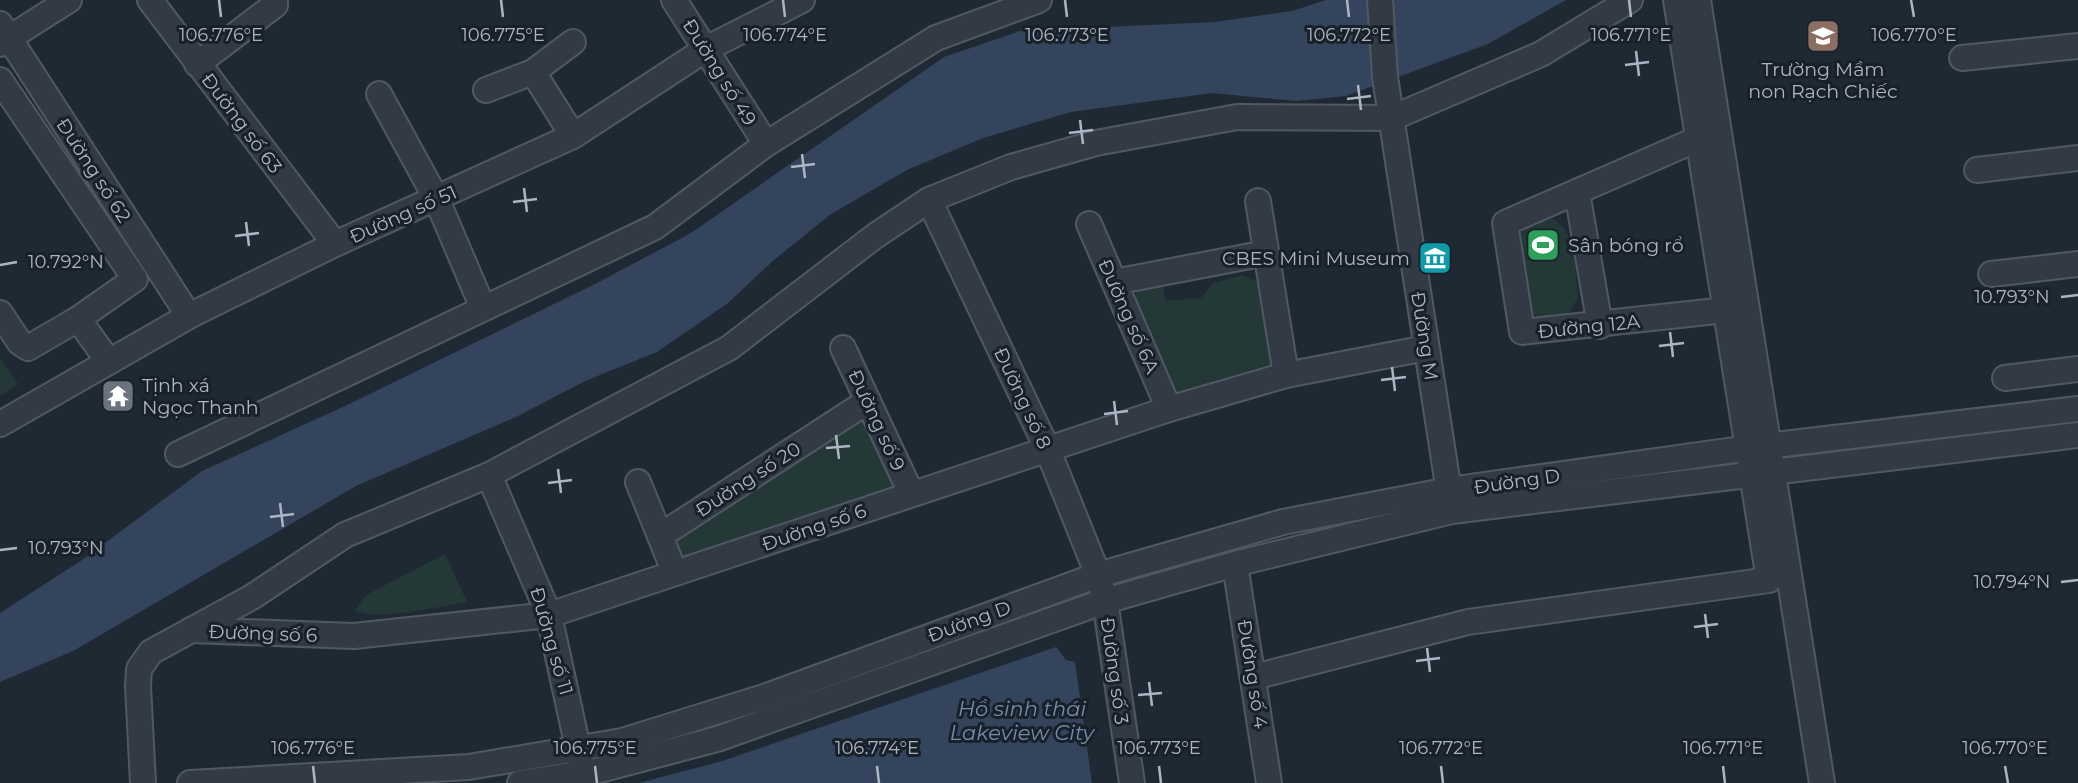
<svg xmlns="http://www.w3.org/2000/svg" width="2078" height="783" font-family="Montserrat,sans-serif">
<rect width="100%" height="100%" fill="#1f2934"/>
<!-- green -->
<g fill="#243838">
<path d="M1544,216C1579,224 1574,269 1578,298L1567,315L1545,320L1528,311L1517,228Z"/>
<path d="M1242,275L1263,284L1274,361L1272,369L1186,397L1173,394L1134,304L1137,288L1163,283L1165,301L1201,298L1212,284Z"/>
<path d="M0,358L18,384L0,396Z"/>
<path d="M858,422H865L896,480L893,489L687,559L680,555L677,539Z"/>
<path d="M445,554L467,602C440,606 378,622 355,610L366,595Z"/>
</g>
<!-- water -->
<g fill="#33445c">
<path d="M1326,0H1566L1488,44L1346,96L1297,101L1212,93L1071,112L983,138L907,170L831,214L774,260L728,303L657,352L585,381L516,417L356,486L73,651L0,682V613L82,560L202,471L345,406L597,283L691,233L944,57L1020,31L1214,22L1292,11Z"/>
<path d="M1056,647L1066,660L1075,662L1092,783H639L722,761Z"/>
</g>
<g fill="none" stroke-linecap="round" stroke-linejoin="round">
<defs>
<g id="minor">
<path d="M150,0L335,244"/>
<path d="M674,0L766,144"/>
<path d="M1380,0L1385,77L1451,505"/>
<path d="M1698,0L1822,783"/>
<path d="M0,24L189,316"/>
<path d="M0,44L69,0"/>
<path d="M1962,58L2078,46"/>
<path d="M197,64L275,5V0"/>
<path d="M533,72L573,136"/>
<path d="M0,80L135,279L78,319"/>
<path d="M486,90L533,72L573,42"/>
<path d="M379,94L437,200L483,308"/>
<path d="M1700,138L1505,223L1522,332L1726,310"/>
<path d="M1977,170L2078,158"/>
<path d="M1577,192L1600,326"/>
<path d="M929,200L1047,448L1098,575L1105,601L1132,783"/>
<path d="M1258,201L1286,375"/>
<path d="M1089,224L1169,409"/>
<path d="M1991,274L2078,264"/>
<path d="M1114,282L1266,253"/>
<path d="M0,313L20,343L28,348L78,319L109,362"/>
<path d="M843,348L911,493"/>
<path d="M2005,378L2078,369"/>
<path d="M0,424L189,316L335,244L573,136L706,49L802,0"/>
<path d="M178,454L655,227L766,144L936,38L1039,0"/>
<path d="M489,475L549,615L581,762"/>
<path d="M638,482L660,536"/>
<path d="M1235,564L1269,783"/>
<path d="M674,571L660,536L868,401"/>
<path d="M191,630L354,636L549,615L1169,409L1286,375L1426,348"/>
<path d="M1254,677L1468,622L1769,580L1676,0"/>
<path d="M143,783L138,686L139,669L151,652L252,597L345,535L489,475L729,348L875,236L929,200L1011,167L1096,143L1237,117L1392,118L1541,54L1630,0"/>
<path d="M190,783L469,767L622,741L767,696L1098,575L1283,522L1449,490L1749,448L2078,409"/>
<path d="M520,783L596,771L717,739L1105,601L1235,564L1452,511L2078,435"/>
</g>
</defs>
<!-- minor casing -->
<use href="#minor" stroke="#505863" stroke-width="28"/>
<!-- minor -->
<use href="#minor" stroke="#323b45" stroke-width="24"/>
</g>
<!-- ticks -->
<path fill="none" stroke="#acb5c2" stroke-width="2.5" d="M219,0L221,17M501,0L503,17M783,0L785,17M1065,0L1067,17M1347,0L1349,17M1629,0L1631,17M1911,0L1914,17M1636,51L1639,76M1625,65L1649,62M1358,85L1361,110M1347,99L1371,96M1080,120L1083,144M1069,133L1093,130M802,154L805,178M791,167L815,164M524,188L527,212M513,202L537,199M246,222L249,246M235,236L259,233M0,265L17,262M2061,297L2078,295M1670,332L1673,357M1659,346L1684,343M1392,367L1395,391M1381,380L1406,377M1114,401L1117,425M1104,414L1128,411M836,435L839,459M826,448L850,446M558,469L561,493M548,483L572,480M280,503L283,527M270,517L294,514M0,550L17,548M2061,582L2078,580M1705,614L1708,638M1694,627L1718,624M1427,648L1430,672M1416,661L1440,658M1149,682L1152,706M1138,695L1162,693M313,766L315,783M595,766L597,783M877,766L879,783M1159,766L1161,783M1441,766L1443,783M1723,766L1725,783M2005,766L2008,783"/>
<!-- icons -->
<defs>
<symbol id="school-square" viewBox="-11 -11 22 22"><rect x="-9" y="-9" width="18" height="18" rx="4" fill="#8d6e63" stroke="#182029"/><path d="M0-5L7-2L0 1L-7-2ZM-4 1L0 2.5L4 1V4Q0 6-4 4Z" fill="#fff"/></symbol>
<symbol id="stadium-square" viewBox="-11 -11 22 22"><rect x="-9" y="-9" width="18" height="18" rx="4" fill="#2e9e5b" stroke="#182029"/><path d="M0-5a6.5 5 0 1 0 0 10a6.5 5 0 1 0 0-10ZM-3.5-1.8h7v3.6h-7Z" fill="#fff"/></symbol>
<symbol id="museum-square" viewBox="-11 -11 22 22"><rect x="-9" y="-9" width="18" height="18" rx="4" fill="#0f9aa8" stroke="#182029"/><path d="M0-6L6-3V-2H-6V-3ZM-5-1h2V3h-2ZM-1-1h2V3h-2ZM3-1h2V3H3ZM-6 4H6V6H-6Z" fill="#fff"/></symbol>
<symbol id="temple-square" viewBox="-11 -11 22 22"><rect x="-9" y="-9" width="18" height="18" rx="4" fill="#6b7280" stroke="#182029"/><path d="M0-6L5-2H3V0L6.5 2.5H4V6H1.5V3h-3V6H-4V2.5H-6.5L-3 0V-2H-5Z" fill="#fff"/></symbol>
</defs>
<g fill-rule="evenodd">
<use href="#school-square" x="1804" y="17" width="38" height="38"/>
<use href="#stadium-square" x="1524" y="226" width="38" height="38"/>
<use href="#museum-square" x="1416" y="239" width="38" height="38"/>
<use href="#temple-square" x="99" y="377" width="38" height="38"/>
</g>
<g text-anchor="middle" stroke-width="6" stroke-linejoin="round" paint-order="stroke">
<!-- poi labels -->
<g font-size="19" fill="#acb5c2" stroke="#182029" text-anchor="start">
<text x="1823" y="76" text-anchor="middle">Trường Mầm<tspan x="1823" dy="22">non Rạch Chiếc</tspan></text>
<text x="1568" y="252">Sân bóng rổ</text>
<text x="1410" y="265" text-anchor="end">CBES Mini Museum</text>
<text x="142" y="392">Tịnh xá<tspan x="142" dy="22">Ngọc Thanh</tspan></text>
</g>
<!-- street labels -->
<g font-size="19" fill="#acb5c2" stroke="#182029">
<text transform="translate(720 72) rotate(58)" y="7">Đường số 49</text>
<text transform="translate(242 123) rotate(53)" y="7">Đường số 63</text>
<text transform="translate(94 170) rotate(57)" y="7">Đường số 62</text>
<text transform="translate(403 214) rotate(-24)" y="7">Đường số 51</text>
<text transform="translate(1129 316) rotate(66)" y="7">Đường số 6A</text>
<text transform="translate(1589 326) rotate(-6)" y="7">Đường 12A</text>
<text transform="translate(1425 336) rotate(81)" y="7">Đường M</text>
<text transform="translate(1023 398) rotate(65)" y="7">Đường số 8</text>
<text transform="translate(877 420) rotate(65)" y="7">Đường số 9</text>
<text transform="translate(748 479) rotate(-33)" y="7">Đường số 20</text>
<text transform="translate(1517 481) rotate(-8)" y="7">Đường D</text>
<text transform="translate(814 527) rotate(-19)" y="7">Đường số 6</text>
<text transform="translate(969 621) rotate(-20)" y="7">Đường D</text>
<text transform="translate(263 633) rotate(2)" y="7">Đường số 6</text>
<text transform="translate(552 641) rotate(74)" y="7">Đường số 11</text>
<text transform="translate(1115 671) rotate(82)" y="7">Đường số 3</text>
<text transform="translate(1253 674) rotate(81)" y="7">Đường số 4</text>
</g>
<!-- water labels -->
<g font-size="21" font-style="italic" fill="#748daa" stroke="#182029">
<text x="1022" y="716">Hồ sinh thái<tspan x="1022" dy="24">Lakeview City</tspan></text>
</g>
</g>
<g font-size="18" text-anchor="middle" fill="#acb5c2" stroke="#182029" stroke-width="6" stroke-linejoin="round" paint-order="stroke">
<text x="221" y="41">106.776°E</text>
<text x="503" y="41">106.775°E</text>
<text x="785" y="41">106.774°E</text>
<text x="1067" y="41">106.773°E</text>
<text x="1349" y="41">106.772°E</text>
<text x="1631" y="41">106.771°E</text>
<text x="1914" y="41">106.770°E</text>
<text x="66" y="268">10.792°N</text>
<text x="2012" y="303">10.793°N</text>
<text x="66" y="554">10.793°N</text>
<text x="2012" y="588">10.794°N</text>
<text x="313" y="754">106.776°E</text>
<text x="595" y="754">106.775°E</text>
<text x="877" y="754">106.774°E</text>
<text x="1159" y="754">106.773°E</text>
<text x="1441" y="754">106.772°E</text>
<text x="1723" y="754">106.771°E</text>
<text x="2005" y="754">106.770°E</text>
</g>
</svg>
